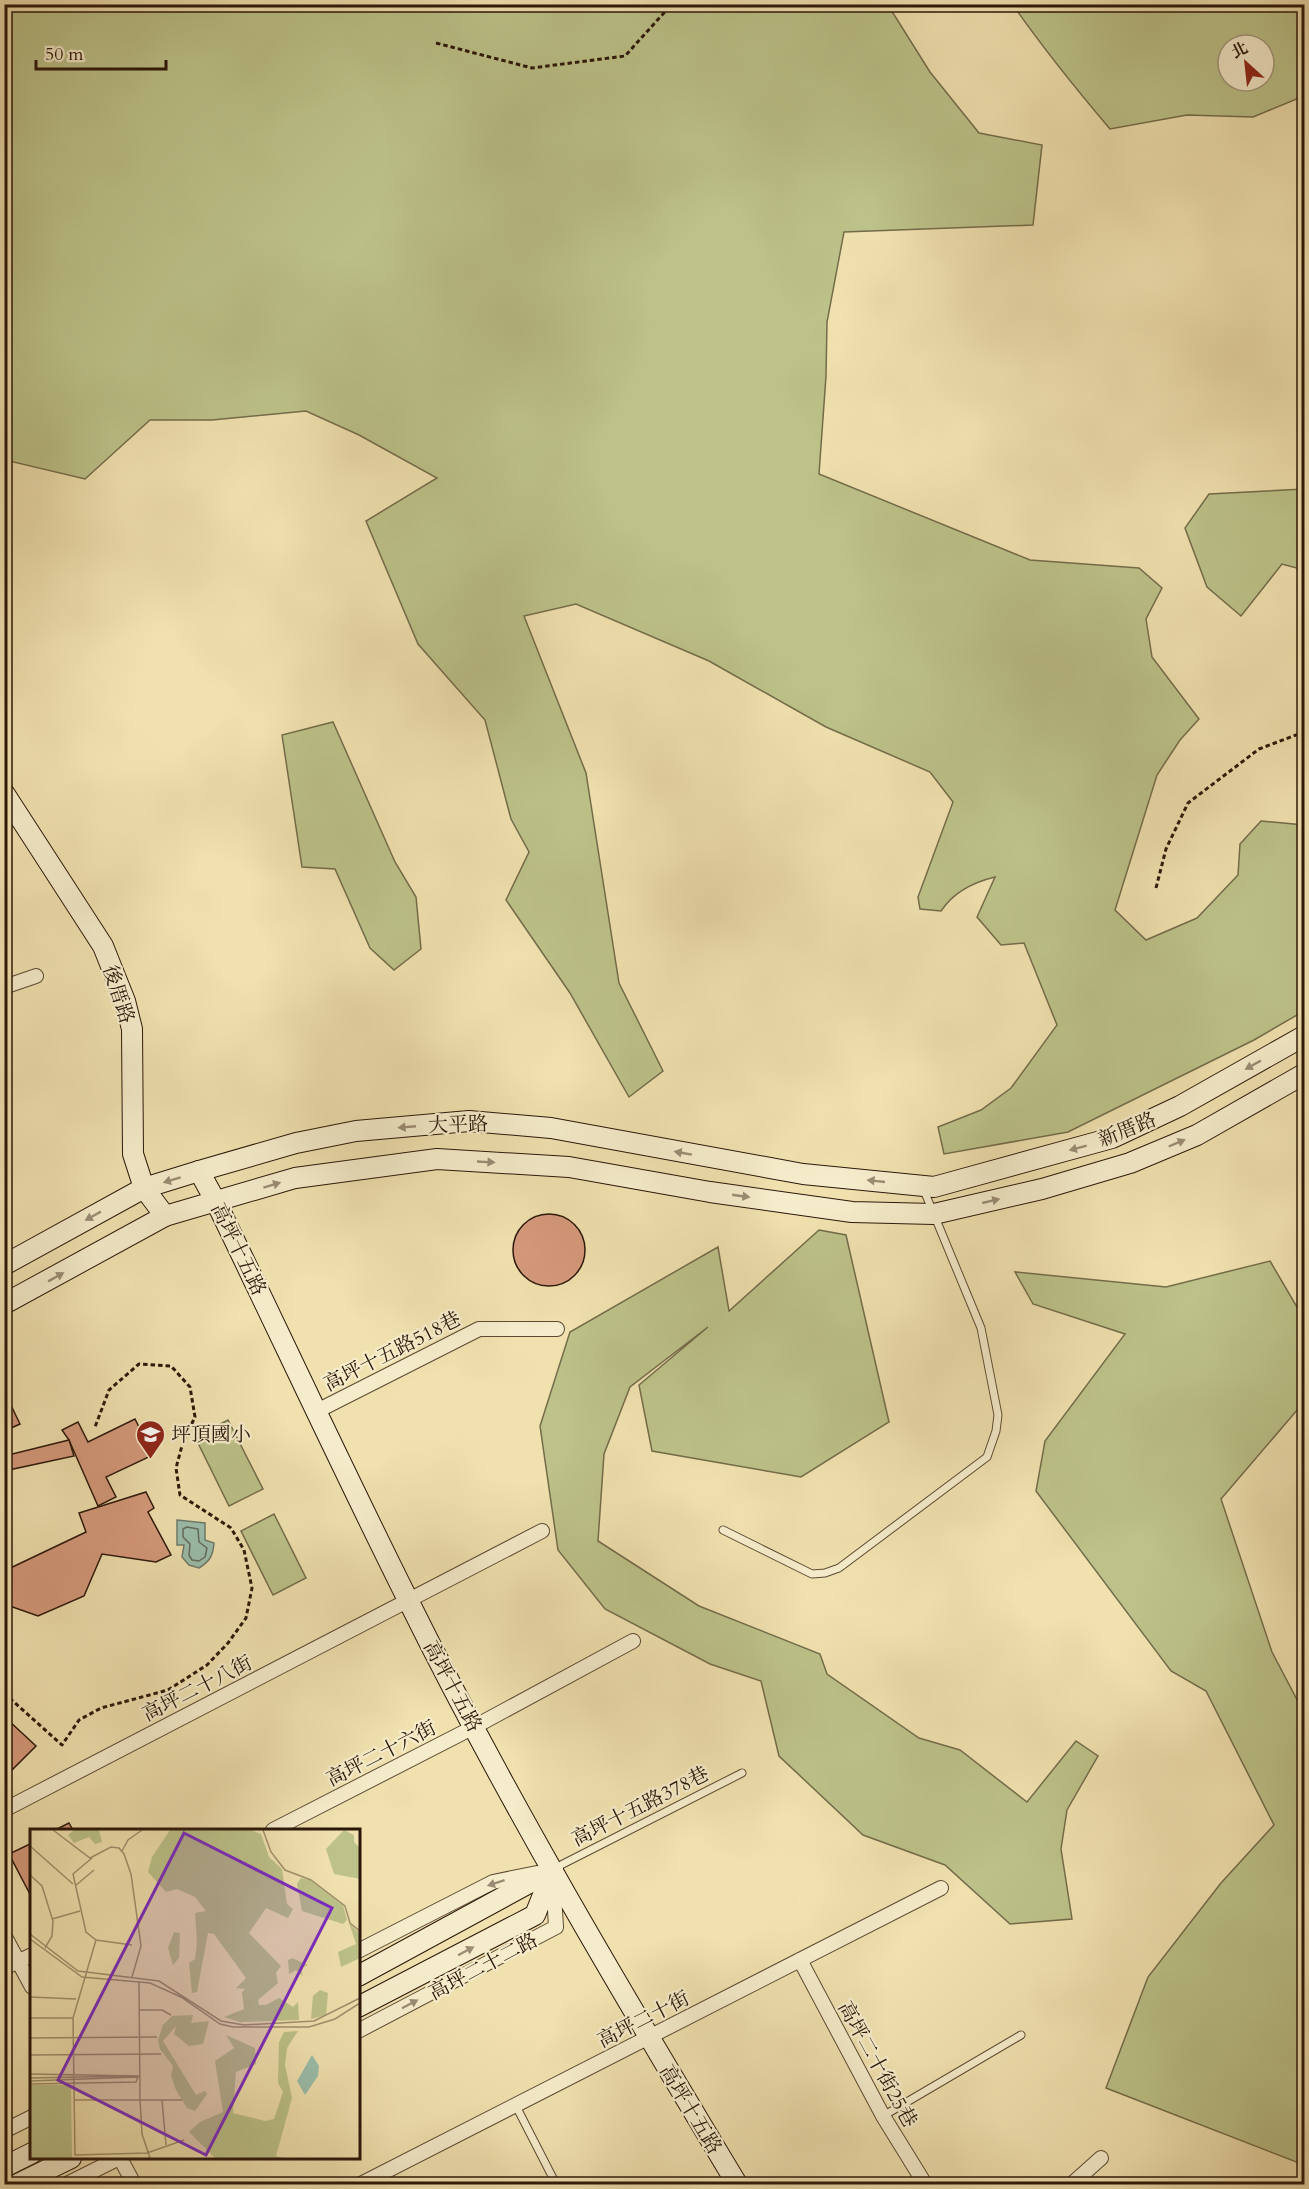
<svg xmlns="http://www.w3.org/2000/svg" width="1309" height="2189" font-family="Cardo,'Noto Serif TC',serif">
<rect width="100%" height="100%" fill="#f0e1af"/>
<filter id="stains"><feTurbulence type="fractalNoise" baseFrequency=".00333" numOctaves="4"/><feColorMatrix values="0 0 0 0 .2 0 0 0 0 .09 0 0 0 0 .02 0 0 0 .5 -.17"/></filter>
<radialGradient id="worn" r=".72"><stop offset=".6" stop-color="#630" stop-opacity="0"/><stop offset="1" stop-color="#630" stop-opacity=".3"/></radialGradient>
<!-- green -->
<g fill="#bcc289" stroke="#746c4a" stroke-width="1.5" fill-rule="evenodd">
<path d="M4,5H888L930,72L979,133L1042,145L1033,225L844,232L827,322L826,376L819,474L1030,560L1139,568L1162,588L1146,619L1152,657L1199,719L1180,740L1157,775L1115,910L1146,940L1197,918L1238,875L1240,844L1261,821L1304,825V1011L1254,1040L1068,1132L944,1154L938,1127L981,1110L1011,1088L1057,1025L1024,943L1001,945L977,917L995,877C974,882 953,893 941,911L920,909L918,897L953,802L930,772L826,727L709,661L576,604L524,616L586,773L619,983L663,1071L629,1097L570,993L506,900L529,852L511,819L485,720L418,644L366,521L437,478L359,435L306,411L212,420H150L85,479L5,460Z"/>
<path d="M1013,5H1304V96L1253,117L1187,115L1110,129C1076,89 1043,48 1013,5ZM1228,45H1264V81H1228Z"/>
<path d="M1304,489V570L1282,564L1241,616L1207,587L1185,528L1209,494Z"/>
<path d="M333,722L395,862L416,897L421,949L394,970L370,948L335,869L302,867L282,735Z"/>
<path d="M819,1230L846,1235L889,1422L801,1477L652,1451L639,1385L708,1327L630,1387L604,1454L598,1541L699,1606L820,1654L827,1674L919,1738L960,1750L1027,1802L1076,1741L1098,1756L1067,1810L1061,1849L1072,1919L1010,1924L945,1865L863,1835L779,1756L761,1681L710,1664L605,1609L558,1550L540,1426L570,1332L718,1247L729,1311Z"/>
<path d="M1270,1261L1304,1319V1402L1221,1499L1272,1652L1304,1713V2165L1106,2088L1148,1977L1221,1883L1274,1825L1206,1691L1171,1671L1036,1491L1045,1441L1125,1334L1033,1304L1015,1272L1166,1287Z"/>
<path d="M228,1420L263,1489L229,1506L195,1437Z"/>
<path d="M274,1514L306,1578L273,1595L241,1531Z"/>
</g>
<!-- water -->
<path fill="#9abeac" stroke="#6e7b6b" stroke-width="1.5" d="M177,1520L205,1523V1540L214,1543C213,1556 210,1561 199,1568L189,1565L182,1557L184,1545H177Z"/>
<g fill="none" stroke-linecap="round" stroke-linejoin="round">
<!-- shore -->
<path stroke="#626a5b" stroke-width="1.5" d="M187,1527L198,1529L199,1542L207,1548L205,1557L199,1561L192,1560L189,1555L190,1544L183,1537V1529Z"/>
</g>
<!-- building -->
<g fill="#d5997b" stroke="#2b170a" stroke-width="1.5">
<circle cx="549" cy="1250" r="36"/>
<path d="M7,1397L20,1424L4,1431V1399Z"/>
<path d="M135,1419L153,1455L106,1477L116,1497L98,1506L69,1440L62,1430L78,1422L88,1442Z"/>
<path d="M69,1440L74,1456L4,1471V1456Z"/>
<path d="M146,1492L154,1508L148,1512L171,1555L156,1562L102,1554L84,1596L38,1616L4,1604V1571L86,1532L79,1513Z"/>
<path d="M8,1720L36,1746L4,1778V1723Z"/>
<path d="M69,1823L73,1830H55Z"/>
<path d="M32,1843V1898L9,1854Z"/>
</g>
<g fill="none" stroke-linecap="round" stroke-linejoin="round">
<defs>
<g id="lane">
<path d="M723,1530L812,1574L825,1573L839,1568L987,1457L996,1431L998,1415L981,1328L923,1188"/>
<path d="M555,1868L742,1773"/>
<path d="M516,2106L556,2184"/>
<path d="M883,2116L1021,2035"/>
</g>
<g id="street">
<path d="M4,987L36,976"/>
<path d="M317,1411L479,1329H557"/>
<path d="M4,1810L542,1531"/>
<path d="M273,1830L474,1727L633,1641"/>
<path d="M4,1935L32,1987"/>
<path d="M358,1951L493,1882L537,1873"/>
<path d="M800,1960L883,2116L925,2184"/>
<path d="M4,1968L32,1955"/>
<path d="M358,2031L556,1927L553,1876"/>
<path d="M4,2131L32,2117"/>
<path d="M120,2158L134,2184"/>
<path d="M67,2184L119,2158"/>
<path d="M361,2184L941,1888"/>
<path d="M1072,2184L1101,2158"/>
</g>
<g id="secondary">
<path d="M4,793L103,946L125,1001L132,1029L133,1154L144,1188L165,1216"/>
<path d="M199,1171L216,1202C280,1334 342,1468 408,1600C507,1800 622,1993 737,2184"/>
<path d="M4,1265L144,1188L199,1171L296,1143L356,1131L469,1121L551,1128L803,1174L934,1187L1112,1138L1180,1106L1304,1036"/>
<path d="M4,1304L165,1216L295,1178L437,1159L569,1167L710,1192L852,1212L934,1214L1042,1189L1130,1163L1197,1135L1304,1074"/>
<path d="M358,1976L553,1870"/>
<path d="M358,2007L535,1915L553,1870"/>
<path d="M4,2167L32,2153"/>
<path d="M18,2184L71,2158"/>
</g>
</defs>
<!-- lane casing -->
<use href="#lane" stroke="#5c4a33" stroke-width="9"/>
<!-- street casing -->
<use href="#street" stroke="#5c4a33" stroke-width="16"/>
<!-- secondary casing -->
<use href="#secondary" stroke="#2b170a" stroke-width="22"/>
<!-- path -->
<g stroke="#2b170a" stroke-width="3" stroke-dasharray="4.5 3" stroke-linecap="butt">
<path d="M436,43L532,68L625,56L672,4"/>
<path d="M1156,888L1166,849L1188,803L1259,749L1304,732"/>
<path d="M4,1693L62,1745L79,1720L101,1708L168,1690L207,1665L228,1643L246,1618L252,1588L244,1550L231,1528L180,1495L176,1468L183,1442L195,1417L190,1387L171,1366L139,1364L109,1390L95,1427"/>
</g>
<!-- lane -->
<use href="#lane" stroke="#f5eccb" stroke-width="7"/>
<!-- street -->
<use href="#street" stroke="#f5eccb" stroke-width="14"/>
<!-- secondary -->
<use href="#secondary" stroke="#f5eccb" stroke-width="20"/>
</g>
<!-- one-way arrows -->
<defs><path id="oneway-solid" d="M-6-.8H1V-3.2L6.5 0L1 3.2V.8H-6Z" transform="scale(1.5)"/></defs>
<g fill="#9a8c74">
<use href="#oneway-solid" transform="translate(1253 1065) rotate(151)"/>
<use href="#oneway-solid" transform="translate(407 1127) rotate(175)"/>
<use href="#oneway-solid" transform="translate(1177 1143) rotate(-23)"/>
<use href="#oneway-solid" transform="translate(1078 1148) rotate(165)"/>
<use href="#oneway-solid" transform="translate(683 1153) rotate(-170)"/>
<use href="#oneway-solid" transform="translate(486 1162) rotate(3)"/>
<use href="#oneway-solid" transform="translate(172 1180) rotate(163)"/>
<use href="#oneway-solid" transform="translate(876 1181) rotate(-174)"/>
<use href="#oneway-solid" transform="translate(272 1185) rotate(-17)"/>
<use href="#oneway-solid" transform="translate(741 1196) rotate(8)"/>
<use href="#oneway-solid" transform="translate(991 1201) rotate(-13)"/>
<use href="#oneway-solid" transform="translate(93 1216) rotate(151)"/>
<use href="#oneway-solid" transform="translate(56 1277) rotate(-29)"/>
<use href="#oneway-solid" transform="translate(496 1883) rotate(162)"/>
<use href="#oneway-solid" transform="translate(466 1951) rotate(-28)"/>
<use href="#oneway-solid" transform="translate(410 2004) rotate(-28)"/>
</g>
<!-- icons -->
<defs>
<symbol id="school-pin" viewBox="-11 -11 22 30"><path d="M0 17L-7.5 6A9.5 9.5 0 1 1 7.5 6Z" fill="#8f2418" stroke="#f5eccb"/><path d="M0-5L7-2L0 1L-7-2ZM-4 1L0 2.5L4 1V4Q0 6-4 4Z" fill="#fff"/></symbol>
</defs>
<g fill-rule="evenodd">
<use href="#school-pin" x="134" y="1418" width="33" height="45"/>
</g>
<g text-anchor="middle" stroke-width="4.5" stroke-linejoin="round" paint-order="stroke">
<!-- street labels -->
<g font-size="20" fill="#2b170a" stroke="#f5eccb">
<text transform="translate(119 994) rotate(72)" y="7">後厝路</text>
<text transform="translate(458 1124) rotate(-2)" y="7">大平路</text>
<text transform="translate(1127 1129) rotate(-22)" y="7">新厝路</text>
<text transform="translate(239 1249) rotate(64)" y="7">高坪十五路</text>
<text transform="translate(392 1351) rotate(-27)" y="7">高坪十五路518巷</text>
<text transform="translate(453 1686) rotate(62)" y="7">高坪十五路</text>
<text transform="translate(197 1688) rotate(-27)" y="7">高坪二十八街</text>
<text transform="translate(381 1753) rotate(-27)" y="7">高坪二十六街</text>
<text transform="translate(640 1806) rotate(-27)" y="7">高坪十五路378巷</text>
<text transform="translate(483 1966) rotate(-28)" y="7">高坪二十二路</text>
<text transform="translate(643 2019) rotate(-27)" y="7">高坪二十街</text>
<text transform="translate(878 2064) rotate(61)" y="7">高坪二十街25巷</text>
<text transform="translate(691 2109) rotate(59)" y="7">高坪十五路</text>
</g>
<!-- poi labels -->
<g font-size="20" fill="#2b170a" stroke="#f5eccb" text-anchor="start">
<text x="171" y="1441">坪頂國小</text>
</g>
</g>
<!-- overview -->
<g transform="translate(30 1829)">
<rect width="330" height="330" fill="#f0e1af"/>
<path d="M44,1H69L72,13L65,15L59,8L44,14L38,6ZM140,1H221L231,5L239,28L252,40L257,75L263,80L258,89L236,79L219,104L251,137L246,144L248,154L228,171L229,176H236L249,169L263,178L268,173L269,191L210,193L194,188L214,180L212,163L215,160L206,159L216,149L184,105L178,104L167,163L162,164L159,134L165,130L167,113L165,84L176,82L165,68L147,60L136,63L118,43L122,28ZM314,1L324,6V13L330,19V50L304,45L296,20ZM271,49L280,51L313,76L317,91L313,95L272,82L267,55ZM319,94L330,104V129L311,138L308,123L326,115ZM144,103L150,104L149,129L143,136L138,119ZM262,129L278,136L271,139L273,147L266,141L259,145L258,131ZM290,161L298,164L296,186L281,190L283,167ZM163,186L161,194L179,192L173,215L159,217L144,205L146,197L133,212L166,266L175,262L177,265L165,282L157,279L146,261L141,247L143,237L130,220L128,211L133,196L142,187ZM268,202L257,219L255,236L262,269L246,327L254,329H185L159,303L170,293L193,283L185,232L204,219L196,206L225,219L226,235L206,243L203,284L235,292L244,290L253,263L248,254L249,213L254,203ZM0,256H41L42,329H0Z" fill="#bcc289"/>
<path d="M282,226L289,237L288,247L275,266L267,252Z" fill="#9abeac"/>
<path fill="none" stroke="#a1906d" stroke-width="1.5" d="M23,1L60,29L81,18L89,19L94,25L101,45L111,117L102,148M233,1L241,23L255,41L281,51L315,77L320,94L330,102M0,17L43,55M92,22L98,11L112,1M62,29L43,45L56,103L66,111L102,116M0,46L12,57L23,92L22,107L15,119M45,57L64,41M22,90L50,82M0,105L48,142L129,152L191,192L214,196L284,192L330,169M0,110L52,148L120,154L151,168L190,195L203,198H279L305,190L330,174M66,111L43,189L45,326L117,324L154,311M109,152L110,271L112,305L120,329M0,168L46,170M109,181H132L141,186M0,189H43M0,209L127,208M0,226L131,225M0,245L109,247M0,249L104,247M0,252L108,248M0,255L106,253L108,248M44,271H152M132,271L136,316"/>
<path fill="#7b2cbf" fill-opacity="0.15" stroke="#7b2cbf" stroke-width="3" d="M154,4L302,79L176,326L28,251Z"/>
<rect width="330" height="330" fill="none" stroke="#2b170a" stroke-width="3"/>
</g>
<!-- margin -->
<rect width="1309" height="2189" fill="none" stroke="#f0e1af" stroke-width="24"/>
<rect x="6" y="6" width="1297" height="2177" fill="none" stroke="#2b170a" stroke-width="3"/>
<rect x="12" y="12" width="1285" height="2165" fill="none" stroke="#2b170a" stroke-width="1.5"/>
<!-- north arrow -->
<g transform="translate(1246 63) rotate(333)"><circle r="28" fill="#f5eccb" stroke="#a4977e" stroke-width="1.5"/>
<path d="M0-4.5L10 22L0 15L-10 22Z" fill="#8f2418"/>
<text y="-9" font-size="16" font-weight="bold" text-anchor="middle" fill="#2b170a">北</text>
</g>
<!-- scale -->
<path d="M36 60v9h130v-9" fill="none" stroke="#2b170a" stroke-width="3"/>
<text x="45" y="60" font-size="18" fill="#2b170a" stroke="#f5eccb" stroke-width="4.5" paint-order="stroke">50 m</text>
<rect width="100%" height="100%" filter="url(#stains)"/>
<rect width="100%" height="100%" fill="url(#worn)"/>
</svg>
